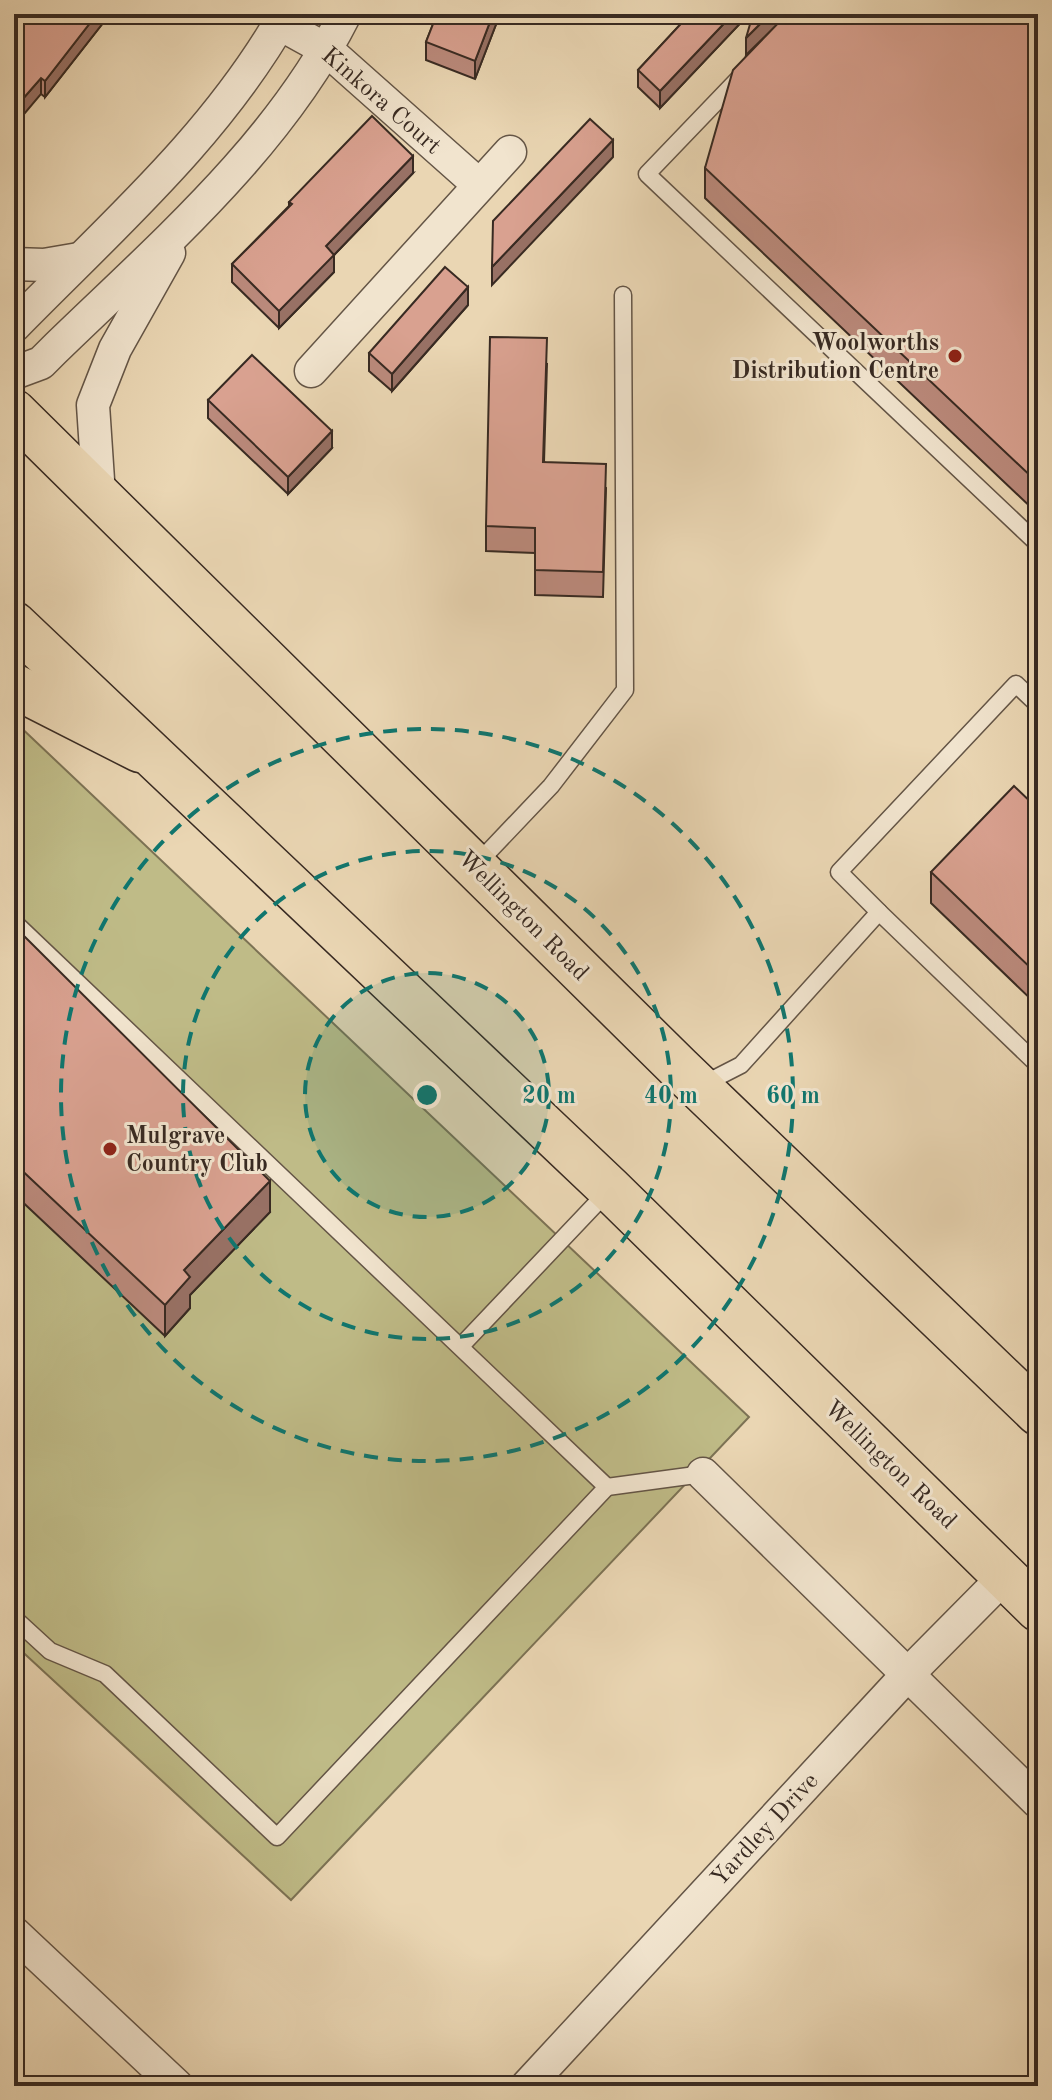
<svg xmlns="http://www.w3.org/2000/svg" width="1052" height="2100" font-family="'Old Standard TT',serif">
<rect width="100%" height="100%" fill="#ead6b3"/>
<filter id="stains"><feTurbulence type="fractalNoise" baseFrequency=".0025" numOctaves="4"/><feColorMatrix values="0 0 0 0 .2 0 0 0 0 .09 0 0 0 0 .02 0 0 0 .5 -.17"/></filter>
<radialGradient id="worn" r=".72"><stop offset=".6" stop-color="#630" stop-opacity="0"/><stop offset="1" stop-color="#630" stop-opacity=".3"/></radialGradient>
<!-- park -->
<path fill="#bfbb87" stroke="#7c7254" stroke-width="2" d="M14,721L749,1417L291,1900L14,1644Z"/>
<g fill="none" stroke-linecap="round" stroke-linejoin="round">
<defs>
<g id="service">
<path d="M742,75L647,174L1038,544"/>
<path d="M475,866L551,786L625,690L623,295"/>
<path d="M879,912L1038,1065"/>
<path d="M14,922L607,1487L277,1837L105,1674L50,1651L14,1618"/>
<path d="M700,1086L741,1065L879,912L839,872L1016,684L1038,705"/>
<path d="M461,1346L609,1190"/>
<path d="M607,1487L703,1474"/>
</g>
<g id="minor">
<path d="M280,24L327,50L479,185"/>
<path d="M14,264L44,265L79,259"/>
<path d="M14,326C111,227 216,136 285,14"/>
<path d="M311,371L510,152"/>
<path d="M14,373L41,363L54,350C160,247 278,147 345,14"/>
<path d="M99,495L93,405L115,349L169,253"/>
<path d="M703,1474L1038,1802"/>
<path d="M14,1933L177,2086"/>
<path d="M527,2086L908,1674L1005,1576"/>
</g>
<path id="primary" d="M14,686L140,750"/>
<g id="trunk">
<path d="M14,412L679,1068L1038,1413"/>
<path d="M14,624L610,1189L1038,1609"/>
</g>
</defs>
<!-- service casing -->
<use href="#service" stroke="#645546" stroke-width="19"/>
<!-- minor casing -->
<use href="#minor" stroke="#645546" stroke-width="35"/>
<!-- primary casing -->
<use href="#primary" stroke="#382a22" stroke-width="47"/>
<!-- trunk casing -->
<use href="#trunk" stroke="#382a22" stroke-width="47"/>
<!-- service -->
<use href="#service" stroke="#f1e4ce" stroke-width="16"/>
<!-- minor -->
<use href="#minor" stroke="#f1e4ce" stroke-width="32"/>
<!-- primary -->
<use href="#primary" stroke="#ead6b3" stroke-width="44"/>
<!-- trunk -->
<use href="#trunk" stroke="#ead6b3" stroke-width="44"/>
</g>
<!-- wall -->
<g fill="#bb8a7c" stroke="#382a22" stroke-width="2">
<path d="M14,14H110L45,97L41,94Z"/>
<path d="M437,14H500L475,79L426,60V42Z"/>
<path d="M690,14H749L660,108L638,87V70Z"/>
<path d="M753,14H1038V514L705,198V168L769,32L746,55Z"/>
<path d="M413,173L334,255V272L279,328L232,282V264L289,206V202Z"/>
<path d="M468,305L392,391L369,371V353Z"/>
<path d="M547,363L544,462L606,488L603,597L535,595V553L486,551V526Z"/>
<path d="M208,400L332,448L288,494L208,418Z"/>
<path d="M1038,809V1006L931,903V872Z"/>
<path d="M14,926L270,1212L190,1295V1308L165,1336L14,1194Z"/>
</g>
<!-- shaded-wall -->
<g fill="#987165" stroke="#382a22" stroke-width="2">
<path d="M97,14H110L45,97V81Z"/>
<path d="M493,14H500L475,79V61Z"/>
<path d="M733,14H749L660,108V91Z"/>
<path d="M770,14H788L746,55V38Z"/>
<path d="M41,78V94L14,126V109Z"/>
<path d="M613,140V157L492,285V267Z"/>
<path d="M413,156V173L334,255V272L279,328V311L326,246Z"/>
<path d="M468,287V305L392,391V374Z"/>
<path d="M332,431V448L288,494V477Z"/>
<path d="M270,1181V1212L190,1295V1308L165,1336V1305L184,1270Z"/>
</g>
<!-- building -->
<g fill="#d9a190" stroke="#382a22" stroke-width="2">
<path d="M14,14H97L45,81L41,78L14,109Z"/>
<path d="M437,14H493L475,61L426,42Z"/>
<path d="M690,14H733L660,91L638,70Z"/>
<path d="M753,14H770L746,38Z"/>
<path d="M787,14H1038V483L705,168L733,70Z"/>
<path d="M372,116L413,156L326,246L334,255L279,311L232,264L292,204L289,202Z"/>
<path d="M590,119L613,140L492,267L493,221Z"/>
<path d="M445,267L468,287L392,374L369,353Z"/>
<path d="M490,337L547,338L543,462L606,464L603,572L535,570V528L486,526Z"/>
<path d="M252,355L332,431L288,477L208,400Z"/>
<path d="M1014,786L1038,809V975L931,872Z"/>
<path d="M14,926L270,1181L184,1270L190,1277L165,1305L14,1163Z"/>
</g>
<!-- distance rings -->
<circle cx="427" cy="1095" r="122" fill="#0f766e" fill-opacity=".12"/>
<g fill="none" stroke="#0f766e" stroke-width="4" stroke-dasharray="14 10">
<circle cx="427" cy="1095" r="122"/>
<circle cx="427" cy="1095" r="244"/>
<circle cx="427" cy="1095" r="366"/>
</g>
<!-- markers -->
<g fill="#8f2418" stroke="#f1e4ce" stroke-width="3">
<circle cx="955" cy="356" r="8"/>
<circle cx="110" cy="1149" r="8"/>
</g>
<g text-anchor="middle" stroke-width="6" stroke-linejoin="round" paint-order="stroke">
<!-- street labels -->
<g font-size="24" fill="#382a22" stroke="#f1e4ce">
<text transform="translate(382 100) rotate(41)" y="8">Kinkora Court</text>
<text transform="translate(524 915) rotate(45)" y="8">Wellington Road</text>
<text transform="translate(891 1464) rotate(44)" y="8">Wellington Road</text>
<text transform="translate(764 1829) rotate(-47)" y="8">Yardley Drive</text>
</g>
<!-- poi labels -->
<g font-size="24" font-weight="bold" fill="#382a22" stroke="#f1e4ce" text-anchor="end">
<text x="939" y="350">Woolworths<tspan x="939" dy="28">Distribution Centre</tspan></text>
<text x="126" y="1143" text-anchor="start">Mulgrave<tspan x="126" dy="28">Country Club</tspan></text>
</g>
</g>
<circle cx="427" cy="1095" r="12" fill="#0f766e" stroke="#f1e4ce" stroke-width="4"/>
<g font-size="24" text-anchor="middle" font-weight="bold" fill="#0f766e" stroke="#f1e4ce" stroke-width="6" stroke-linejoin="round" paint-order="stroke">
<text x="549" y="1103">20 m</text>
<text x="671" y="1103">40 m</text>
<text x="793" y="1103">60 m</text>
</g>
<!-- margin -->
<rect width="1052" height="2100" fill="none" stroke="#ead6b3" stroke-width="48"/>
<rect x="16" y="16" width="1020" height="2068" fill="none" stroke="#382a22" stroke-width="4"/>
<rect x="24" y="24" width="1004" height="2052" fill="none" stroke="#382a22" stroke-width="2"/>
<rect width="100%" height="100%" filter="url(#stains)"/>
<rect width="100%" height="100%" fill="url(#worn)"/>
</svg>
